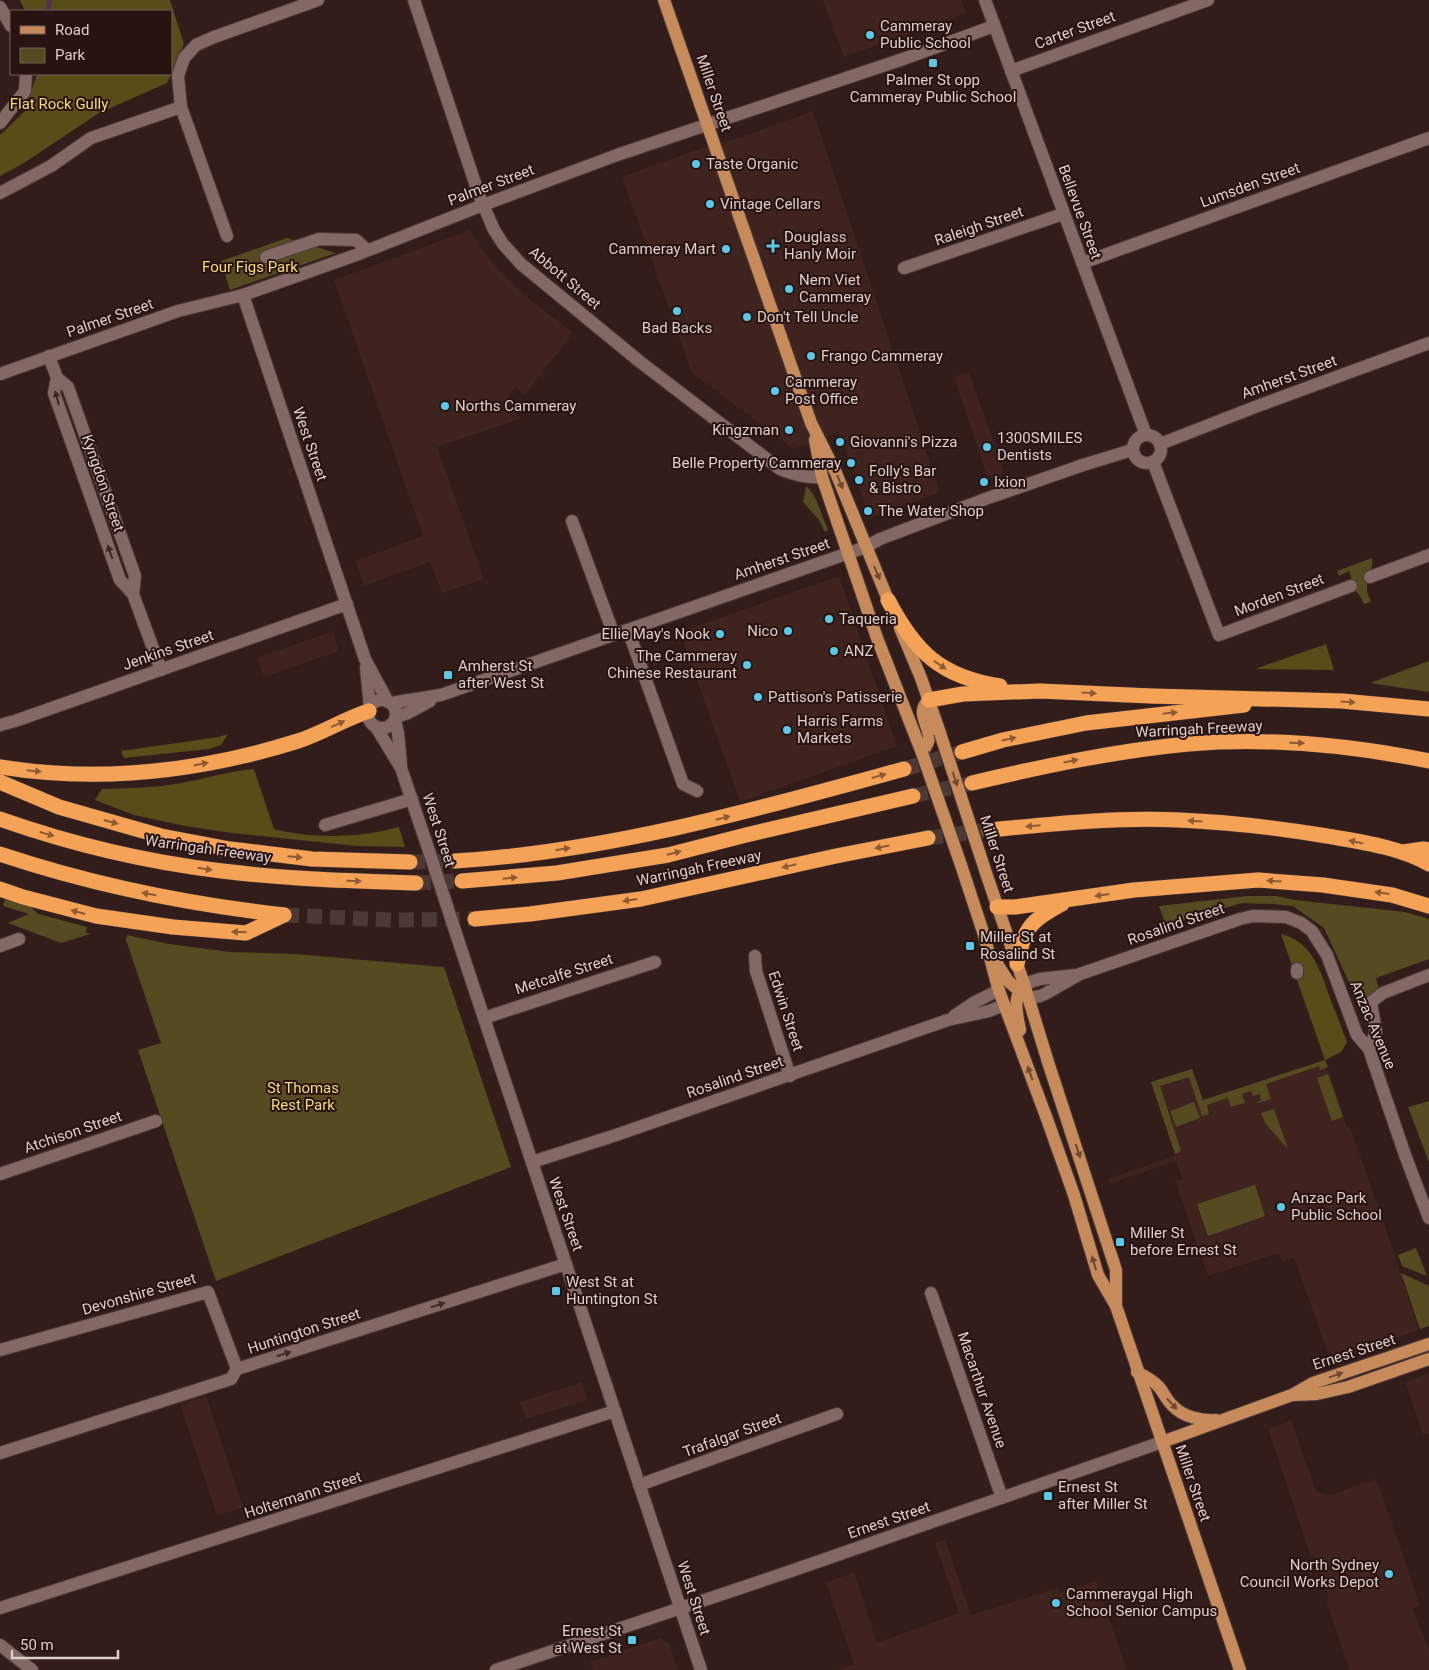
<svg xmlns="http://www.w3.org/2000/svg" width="1429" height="1670" font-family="Roboto,sans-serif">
<rect width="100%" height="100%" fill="#321d1a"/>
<!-- built -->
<g fill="#3f231f">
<path d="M823,0H961L966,13L844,57Z"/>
<path d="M813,111L940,492L870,518L839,432L793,449L692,373L622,177L693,151L741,137Z"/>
<path d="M470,230L478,243L496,267L523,294L573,333L525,395L515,387L509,396L520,419L437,447L484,579L442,593L430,562L364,586L355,561L423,536L334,280Z"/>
<path d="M969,372L1004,472L988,478L954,377Z"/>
<path d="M839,576L897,746L740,802L680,632Z"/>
<path d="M333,631L339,651L264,677L257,658Z"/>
<path d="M1325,1060L1347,1127H1350L1386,1229L1419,1330L1331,1361L1294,1258L1283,1262L1279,1253L1208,1276L1175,1181L1182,1179L1176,1161L1109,1184L1108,1179L1174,1156L1175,1153L1151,1082L1192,1069L1203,1100Z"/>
<path d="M1429,1373V1433L1423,1435L1405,1382Z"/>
<path d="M582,1382L588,1400L526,1419L520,1402Z"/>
<path d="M206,1395L243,1507L217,1516L180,1404Z"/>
<path d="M1291,1420L1316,1491L1328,1496L1375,1479L1381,1491L1420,1606L1413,1609L1429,1651V1670H1350L1327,1605L1328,1595L1314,1557H1311L1268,1429Z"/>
<path d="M945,1539L971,1615L1058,1588L1060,1593L1096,1581L1127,1670H837L854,1664L826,1583L854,1572L877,1643L959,1613L935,1543Z"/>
<path d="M660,1638L669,1643L678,1670H593L590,1662Z"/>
</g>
<!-- green -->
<g fill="#564b20">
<path d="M287,238L336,253L230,290L221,261Z"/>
<path d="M806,486C818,496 821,516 828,529L825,532L819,520L803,502Z"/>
<path d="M1372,558C1374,569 1366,578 1367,590C1367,594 1370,598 1371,602L1364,604L1360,596L1355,590L1349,571L1339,576L1337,571Z"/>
<path d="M1429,661V692L1370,683Z"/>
<path d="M1247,896H1276L1295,900L1405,912L1429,919V959L1376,978L1379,989L1368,1000L1366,1019L1324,928L1293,906L1273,904L1242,903L1166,925L1159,906Z"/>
<path d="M5,899L31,907L38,914L87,927L86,933H90L87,935L61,943L8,923L29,914L3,906Z"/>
<path d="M127,935L169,944L230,952L295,954L444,967L511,1167L216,1281L138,1050L161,1043L126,940Z"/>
<path d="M1325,1060L1328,1067L1320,1070L1319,1066L1266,1084L1271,1099L1258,1103L1257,1102L1261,1100L1260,1094L1253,1096L1251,1091L1242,1094L1245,1103L1231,1107L1228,1098L1207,1105L1209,1114L1202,1116L1189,1077L1160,1086L1181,1151L1175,1154L1151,1082L1192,1069L1203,1100Z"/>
<path d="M1328,1074L1343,1117L1332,1121L1317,1078Z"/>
<path d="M1429,1101V1162L1408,1107Z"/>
<path d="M1194,1102L1200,1118L1176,1127L1170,1111Z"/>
<path d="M1274,1109L1288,1149L1265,1123L1261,1113Z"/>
<path d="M1255,1185L1265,1216L1208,1236L1197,1204Z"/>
<path d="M1416,1248L1427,1276L1402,1266L1398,1255Z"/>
<path d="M1401,1273L1429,1286V1326L1420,1329Z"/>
</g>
<!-- forest -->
<g fill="#584c18">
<path d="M20,0H170L184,44L171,73V11H25Z"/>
<path d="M37,74H171L167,83L99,113L24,163L0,176V135L25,111Z"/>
<path d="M1326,644L1334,670L1255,669Z"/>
<path d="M228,734L221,745L209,749L124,758L121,751L219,737Z"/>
<path d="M254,769L274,829C314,839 359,838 399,827L405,847L356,846L232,833L185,826L134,815L95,800L102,789C128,788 155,788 181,783C205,779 229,771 254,769Z"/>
<path d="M1281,934C1311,941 1320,969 1329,995C1335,1011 1341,1026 1347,1042L1341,1052L1325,1060Z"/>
</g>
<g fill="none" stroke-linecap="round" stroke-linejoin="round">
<!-- stream -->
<path stroke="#542e5d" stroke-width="4.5" d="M47,11L50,0"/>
<!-- highway-tunnel -->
<g stroke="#4c3835" stroke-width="15" stroke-dasharray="15 8" stroke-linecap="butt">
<path d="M904,769L962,752"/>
<path d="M913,796L972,783"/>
<path d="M928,838L989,830"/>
<path d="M410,862L455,861"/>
<path d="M416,883L462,881"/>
<path d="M284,915L392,920L475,919"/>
</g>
<defs>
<g id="minor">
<path d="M414,0L479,195L494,230L503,244L521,264L639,361L780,469C795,475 806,478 822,477"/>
<path d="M985,0L1146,435"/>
<path d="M0,7L11,26"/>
<path d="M1011,71L1208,0"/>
<path d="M0,123L25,91L26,74"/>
<path d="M0,193L51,166L91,138L181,107"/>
<path d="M227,236L181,107L178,76L184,58L196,45L214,37L318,0"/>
<path d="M266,257L319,239L356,240L367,250"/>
<path d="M1082,263L1429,138"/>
<path d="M904,268L1063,214"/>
<path d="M243,295L365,659L388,702"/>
<path d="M49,356L57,378L68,387L135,576L133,594"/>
<path d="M0,374L178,311L243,295L356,255L483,205L617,155L906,58L994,26"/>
<path d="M57,378L54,393L120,580L133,594L161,670"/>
<circle cx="1147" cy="449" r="14"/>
<path d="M1160,444L1255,407L1429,343"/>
<path d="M1153,462L1219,635L1351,586"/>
<path d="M572,521L614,635"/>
<path d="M1370,577L1429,555"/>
<path d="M628,630L683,784L697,791"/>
<path d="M366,667L370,708"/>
<circle cx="382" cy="714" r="14"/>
<path d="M391,703L441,695L866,547L880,539L988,498L1083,465L1132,450"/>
<path d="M396,717L408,713L430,701"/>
<path d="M395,720L398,733L401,765"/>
<path d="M0,725L15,721L347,604"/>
<path d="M376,727L401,768L429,851"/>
<path d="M325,825L412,799"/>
<path d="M0,946L19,939"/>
<path d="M755,956L756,971L790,1076"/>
<path d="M467,967L701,1670"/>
<path d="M1297,973V969"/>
<path d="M1024,984L1040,979L1076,975"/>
<path d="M1028,998L1040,996L1045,994L1080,974L1240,919L1253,916L1286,917L1301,923L1312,931L1320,944L1327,955L1357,1035L1369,1049L1405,1155L1429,1218"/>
<path d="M954,1016L975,1002L999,990"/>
<path d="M484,1018L655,962"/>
<path d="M1369,1049L1376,1032L1371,1002L1383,993L1429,975"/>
<path d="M532,1162L616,1135L948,1020L989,1011L1004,1005"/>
<path d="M0,1174L156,1121"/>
<path d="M931,1293L1002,1498"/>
<path d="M0,1350L208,1292L237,1369"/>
<path d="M0,1453L231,1379L237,1369L566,1264"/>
<path d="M639,1485L837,1414"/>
<path d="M0,1608L615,1411"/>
<path d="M0,1645L32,1670"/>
<path d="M496,1670L791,1571L1162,1442"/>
</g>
<g id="major">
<path d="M664,0L811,423L836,473L891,607"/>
<path d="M815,440L822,477L877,638L922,753"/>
<path d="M900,628L921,678L940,733"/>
<path d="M922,753C924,749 929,743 929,738C929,724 915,712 929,700"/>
<path d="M961,865L984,935L998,988L1047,1119L1074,1195L1098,1275L1116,1306L1240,1670"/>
<path d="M987,876L1024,984L1048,1062L1116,1270V1306"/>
<path d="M994,959L1008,981L1024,995"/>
<path d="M1020,1030C1017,1013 1012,999 1024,984"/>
<path d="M1137,1372C1145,1376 1153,1380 1159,1387C1164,1393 1167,1401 1173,1406C1183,1417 1202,1421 1216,1420"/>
<path d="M1294,1395L1317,1394L1348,1387L1429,1359"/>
<path d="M1162,1442L1292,1395L1313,1383L1429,1344"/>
</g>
<g id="highway">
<path d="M888,600C915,652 941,677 1000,686"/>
<path d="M929,700L963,694L1040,691L1151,696L1342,701L1429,709"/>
<path d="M962,752L1003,740L1086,723L1244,705"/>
<path d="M0,767C100,783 202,771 298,741C323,733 344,719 369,711"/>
<path d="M0,782L59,807L161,836L230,849L312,859L410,862"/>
<path d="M972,783C1044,766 1115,751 1188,744C1269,737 1350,745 1429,761"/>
<path d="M0,819C71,844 147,862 222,871C287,879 351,881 416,883"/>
<path d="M989,830C1052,824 1116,817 1179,820C1229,822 1278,828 1327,836C1361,842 1399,847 1429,864"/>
<path d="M1403,852L1424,849L1429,850"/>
<path d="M0,854C93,885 187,904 284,915"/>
<path d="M455,861C607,852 758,809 904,769"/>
<path d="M462,881L557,873L668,855L746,835L913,796"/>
<path d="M0,889L23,897L96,916L173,927L246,933L284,915"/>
<path d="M997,907H1015L1134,890L1258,880L1323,885L1392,895L1429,906"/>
<path d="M475,919L530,914L641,899L836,856L928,838"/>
<path d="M1017,964C1024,928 1030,921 1062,904"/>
</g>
</defs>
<!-- minor casing -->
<use href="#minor" stroke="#4c3b39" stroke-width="14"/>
<!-- major casing -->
<use href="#major" stroke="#4c3b39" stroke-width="14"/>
<!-- highway casing -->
<use href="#highway" stroke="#4c3b39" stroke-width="16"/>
<!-- minor -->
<use href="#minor" stroke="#836965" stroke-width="12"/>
<!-- major -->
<use href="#major" stroke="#c78b5b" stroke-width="12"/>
<!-- highway -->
<use href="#highway" stroke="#f4a255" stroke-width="15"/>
<defs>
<path id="minor-bridge" d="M429,851L467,967"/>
<g id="major-bridge">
<path d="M940,733L987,876"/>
<path d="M922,753L961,865"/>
</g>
</defs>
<!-- minor-bridge casing -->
<use href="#minor-bridge" stroke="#4c3b39" stroke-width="14" stroke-linecap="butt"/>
<!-- major-bridge casing -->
<use href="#major-bridge" stroke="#4c3b39" stroke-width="14" stroke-linecap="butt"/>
<!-- minor-bridge -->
<use href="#minor-bridge" stroke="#836965" stroke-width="12"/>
<!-- major-bridge -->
<use href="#major-bridge" stroke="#c78b5b" stroke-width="12"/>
</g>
<!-- one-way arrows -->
<defs><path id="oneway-solid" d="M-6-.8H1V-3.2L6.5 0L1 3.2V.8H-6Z" transform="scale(1.25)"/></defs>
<g fill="#3f2826">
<use href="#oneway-solid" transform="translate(57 398) rotate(-105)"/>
<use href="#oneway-solid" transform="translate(110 552) rotate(-109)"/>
<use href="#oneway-solid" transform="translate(438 1305) rotate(-18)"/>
<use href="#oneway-solid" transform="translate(284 1354) rotate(-18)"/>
</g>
<g fill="#704932">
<use href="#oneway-solid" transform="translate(840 482) rotate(68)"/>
<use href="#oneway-solid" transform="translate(877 573) rotate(67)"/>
<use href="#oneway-solid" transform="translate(955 779) rotate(72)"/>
<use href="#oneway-solid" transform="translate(1030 1073) rotate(-110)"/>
<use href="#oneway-solid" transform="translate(1078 1151) rotate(71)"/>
<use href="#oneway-solid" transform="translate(1094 1263) rotate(-106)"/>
<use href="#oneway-solid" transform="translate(1336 1375) rotate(-19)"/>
<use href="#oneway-solid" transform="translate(1172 1404) rotate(47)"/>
</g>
<g fill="#8e5a33">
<use href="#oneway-solid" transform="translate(940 665) rotate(34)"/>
<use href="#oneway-solid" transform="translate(1089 693) rotate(3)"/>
<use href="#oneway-solid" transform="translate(1348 702) rotate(4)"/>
<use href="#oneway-solid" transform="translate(1170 713) rotate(-6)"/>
<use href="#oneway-solid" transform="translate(338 724) rotate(-25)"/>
<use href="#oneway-solid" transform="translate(1009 739) rotate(-12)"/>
<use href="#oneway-solid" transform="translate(1297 743) rotate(2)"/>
<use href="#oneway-solid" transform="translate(1071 761) rotate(-11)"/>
<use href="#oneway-solid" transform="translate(201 764) rotate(-11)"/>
<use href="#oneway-solid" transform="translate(34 771) rotate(6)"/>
<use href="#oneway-solid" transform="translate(879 776) rotate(-16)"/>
<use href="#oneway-solid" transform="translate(723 818) rotate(-14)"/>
<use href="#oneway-solid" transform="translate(1195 821) rotate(-176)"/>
<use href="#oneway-solid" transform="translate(111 822) rotate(15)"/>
<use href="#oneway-solid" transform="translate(1033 826) rotate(175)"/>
<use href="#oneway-solid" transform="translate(47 834) rotate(16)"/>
<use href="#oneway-solid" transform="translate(1356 842) rotate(-168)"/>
<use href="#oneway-solid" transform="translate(882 847) rotate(169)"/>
<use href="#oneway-solid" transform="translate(563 849) rotate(-9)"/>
<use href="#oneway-solid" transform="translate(674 853) rotate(-14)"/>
<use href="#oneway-solid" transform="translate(295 857) rotate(5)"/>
<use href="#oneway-solid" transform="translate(789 866) rotate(167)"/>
<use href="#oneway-solid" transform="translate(205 869) rotate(9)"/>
<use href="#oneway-solid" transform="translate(510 878) rotate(-6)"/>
<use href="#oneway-solid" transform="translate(354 881) rotate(2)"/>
<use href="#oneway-solid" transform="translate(1274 881) rotate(-176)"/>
<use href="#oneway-solid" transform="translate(1382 893) rotate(-172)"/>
<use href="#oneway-solid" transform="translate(149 894) rotate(-170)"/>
<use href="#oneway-solid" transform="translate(1102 895) rotate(172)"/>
<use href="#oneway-solid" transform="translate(630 900) rotate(172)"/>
<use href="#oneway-solid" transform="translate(78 912) rotate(-165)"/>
<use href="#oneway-solid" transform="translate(239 932) rotate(-179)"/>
</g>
<!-- markers -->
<g fill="#5ac8e6" stroke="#281311" stroke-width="2">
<circle cx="870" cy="35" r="5"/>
<rect x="928" y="58" width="10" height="10" rx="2.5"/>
<circle cx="696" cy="164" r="5"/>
<circle cx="710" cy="204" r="5"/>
<path d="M770.5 238.5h5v5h5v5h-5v5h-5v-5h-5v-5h5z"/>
<circle cx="726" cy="249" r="5"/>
<circle cx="789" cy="289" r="5"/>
<circle cx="677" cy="311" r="5"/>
<circle cx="747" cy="317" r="5"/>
<circle cx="811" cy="356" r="5"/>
<circle cx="775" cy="391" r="5"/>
<circle cx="445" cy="406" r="5"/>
<circle cx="789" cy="430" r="5"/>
<circle cx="840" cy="442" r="5"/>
<circle cx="987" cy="447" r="5"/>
<circle cx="851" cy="463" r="5"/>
<circle cx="859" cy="480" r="5"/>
<circle cx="984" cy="482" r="5"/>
<circle cx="868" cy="511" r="5"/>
<circle cx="829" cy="619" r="5"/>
<circle cx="788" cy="631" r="5"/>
<circle cx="720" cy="634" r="5"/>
<circle cx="834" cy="651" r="5"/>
<circle cx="747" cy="665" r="5"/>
<rect x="443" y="670" width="10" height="10" rx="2.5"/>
<circle cx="758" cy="697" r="5"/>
<circle cx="787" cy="730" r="5"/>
<rect x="965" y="941" width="10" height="10" rx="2.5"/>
<circle cx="1281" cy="1207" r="5"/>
<rect x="1115" y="1237" width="10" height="10" rx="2.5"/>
<rect x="551" y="1286" width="10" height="10" rx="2.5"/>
<rect x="1043" y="1491" width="10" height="10" rx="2.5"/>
<circle cx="1389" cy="1574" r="5"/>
<circle cx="1056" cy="1603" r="5"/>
<rect x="627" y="1635" width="10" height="10" rx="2.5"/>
</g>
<g text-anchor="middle" stroke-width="4" stroke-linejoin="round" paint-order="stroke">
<!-- poi labels -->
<g font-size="15" fill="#ddcecc" stroke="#281311" text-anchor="start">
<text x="880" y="31">Cammeray<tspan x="880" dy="17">Public School</tspan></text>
<text x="933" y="85" text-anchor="middle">Palmer St opp<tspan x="933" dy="17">Cammeray Public School</tspan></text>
<text x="706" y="169">Taste Organic</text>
<text x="720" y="209">Vintage Cellars</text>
<text x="784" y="242">Douglass<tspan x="784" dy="17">Hanly Moir</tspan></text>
<text x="716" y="254" text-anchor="end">Cammeray Mart</text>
<text x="799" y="285">Nem Viet<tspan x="799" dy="17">Cammeray</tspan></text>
<text x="757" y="322">Don't Tell Uncle</text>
<text x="677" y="333" text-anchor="middle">Bad Backs</text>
<text x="821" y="361">Frango Cammeray</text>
<text x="785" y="387">Cammeray<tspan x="785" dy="17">Post Office</tspan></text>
<text x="455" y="411">Norths Cammeray</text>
<text x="779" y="435" text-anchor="end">Kingzman</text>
<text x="997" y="443">1300SMILES<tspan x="997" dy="17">Dentists</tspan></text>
<text x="850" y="447">Giovanni's Pizza</text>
<text x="841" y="468" text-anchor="end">Belle Property Cammeray</text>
<text x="869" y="476">Folly's Bar<tspan x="869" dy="17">&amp; Bistro</tspan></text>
<text x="994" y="487">Ixion</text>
<text x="878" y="516">The Water Shop</text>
<text x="839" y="624">Taqueria</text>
<text x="778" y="636" text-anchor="end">Nico</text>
<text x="710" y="639" text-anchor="end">Ellie May's Nook</text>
<text x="844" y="656">ANZ</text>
<text x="737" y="661" text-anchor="end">The Cammeray<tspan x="737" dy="17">Chinese Restaurant</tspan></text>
<text x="458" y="671">Amherst St<tspan x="458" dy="17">after West St</tspan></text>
<text x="768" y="702">Pattison's Patisserie</text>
<text x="797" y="726">Harris Farms<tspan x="797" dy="17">Markets</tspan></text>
<text x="980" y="942">Miller St at<tspan x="980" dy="17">Rosalind St</tspan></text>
<text x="1291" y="1203">Anzac Park<tspan x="1291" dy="17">Public School</tspan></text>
<text x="1130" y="1238">Miller St<tspan x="1130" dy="17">before Ernest St</tspan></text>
<text x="566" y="1287">West St at<tspan x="566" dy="17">Huntington St</tspan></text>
<text x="1058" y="1492">Ernest St<tspan x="1058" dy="17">after Miller St</tspan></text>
<text x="1379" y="1570" text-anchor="end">North Sydney<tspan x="1379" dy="17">Council Works Depot</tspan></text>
<text x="1066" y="1599">Cammeraygal High<tspan x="1066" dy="17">School Senior Campus</tspan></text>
<text x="622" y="1636" text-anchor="end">Ernest St<tspan x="622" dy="17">at West St</tspan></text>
</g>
<!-- street labels -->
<g font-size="15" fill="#ddcecc" stroke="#281311">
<text transform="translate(1075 30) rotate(-20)" y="5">Carter Street</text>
<text transform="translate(714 93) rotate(71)" y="5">Miller Street</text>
<text transform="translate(491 185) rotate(-21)" y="5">Palmer Street</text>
<text transform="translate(1250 185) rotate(-20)" y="5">Lumsden Street</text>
<text transform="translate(1080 212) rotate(70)" y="5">Bellevue Street</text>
<text transform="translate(979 226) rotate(-19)" y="5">Raleigh Street</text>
<text transform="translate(565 278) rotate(40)" y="5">Abbott Street</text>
<text transform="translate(110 318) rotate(-19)" y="5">Palmer Street</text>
<text transform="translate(1289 377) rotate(-20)" y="5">Amherst Street</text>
<text transform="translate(310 444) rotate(71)" y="5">West Street</text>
<text transform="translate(103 483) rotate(71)" y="5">Kyngdon Street</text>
<text transform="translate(782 559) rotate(-19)" y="5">Amherst Street</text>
<text transform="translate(1279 595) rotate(-21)" y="5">Morden Street</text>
<text transform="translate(168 650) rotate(-19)" y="5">Jenkins Street</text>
<text transform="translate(1199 729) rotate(-3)" y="5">Warringah Freeway</text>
<text transform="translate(439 830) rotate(72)" y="5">West Street</text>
<text transform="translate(208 849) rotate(8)" y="5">Warringah Freeway</text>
<text transform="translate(997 854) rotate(72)" y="5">Miller Street</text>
<text transform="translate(699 868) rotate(-12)" y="5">Warringah Freeway</text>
<text transform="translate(1176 924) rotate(-19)" y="5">Rosalind Street</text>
<text transform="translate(564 974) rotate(-18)" y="5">Metcalfe Street</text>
<text transform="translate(786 1011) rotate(72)" y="5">Edwin Street</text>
<text transform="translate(1373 1025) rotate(67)" y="5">Anzac Avenue</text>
<text transform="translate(735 1077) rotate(-19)" y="5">Rosalind Street</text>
<text transform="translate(73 1132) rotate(-19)" y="5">Atchison Street</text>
<text transform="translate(566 1214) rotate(71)" y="5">West Street</text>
<text transform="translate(139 1294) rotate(-16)" y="5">Devonshire Street</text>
<text transform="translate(304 1331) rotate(-18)" y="5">Huntington Street</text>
<text transform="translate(1354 1352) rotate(-18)" y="5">Ernest Street</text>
<text transform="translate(982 1390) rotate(71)" y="5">Macarthur Avenue</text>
<text transform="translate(732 1435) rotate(-20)" y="5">Trafalgar Street</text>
<text transform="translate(1193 1483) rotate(71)" y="5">Miller Street</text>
<text transform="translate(303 1495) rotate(-18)" y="5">Holtermann Street</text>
<text transform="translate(889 1520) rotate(-19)" y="5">Ernest Street</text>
<text transform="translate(694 1598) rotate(72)" y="5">West Street</text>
</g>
<!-- park labels -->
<g font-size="15" fill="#f4dc7c" stroke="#281311">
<text x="59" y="109">Flat Rock Gully</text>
<text x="250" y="272">Four Figs Park</text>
<text x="303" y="1093">St Thomas<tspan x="303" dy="17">Rest Park</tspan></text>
</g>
</g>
<!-- legend -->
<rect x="10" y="10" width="162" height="65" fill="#281311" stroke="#705e5c"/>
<rect x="20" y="26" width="25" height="8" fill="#c78b5b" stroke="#705e5c"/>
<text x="55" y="35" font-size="15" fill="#ddcecc">Road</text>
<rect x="20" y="48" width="25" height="15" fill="#564b20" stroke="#705e5c"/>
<text x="55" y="60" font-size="15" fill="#ddcecc">Park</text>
<!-- scale -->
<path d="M12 1650v8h106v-8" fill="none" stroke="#ddcecc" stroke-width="2.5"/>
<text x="20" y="1650" font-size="15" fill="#ddcecc" stroke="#281311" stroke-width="4" paint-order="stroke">50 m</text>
</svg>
